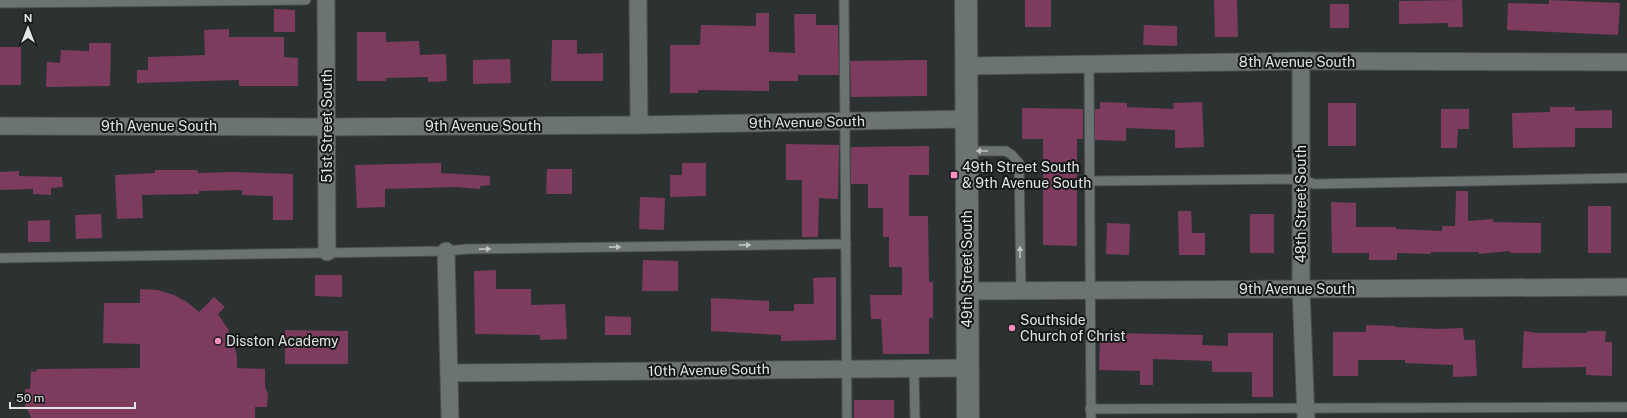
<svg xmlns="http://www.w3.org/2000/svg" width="1627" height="418" font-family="'Public Sans',sans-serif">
<rect width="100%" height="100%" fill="#2c3232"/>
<!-- building -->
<g fill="#7d3c5d">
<rect x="1025" y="0" width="26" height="27"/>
<path d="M1214,0H1237L1238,37H1215Z"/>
<path d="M1462,0L1463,27H1448V23L1399,24V1Z"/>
<path d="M1549,0L1620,3L1618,35L1507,30L1508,3L1549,4Z"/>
<rect x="1330" y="4" width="19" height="24"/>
<path d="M274,9L295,10V32H274Z"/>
<path d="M756,13H769V52L795,53L794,14H816V25H838L839,75H798V81H769V91L698,90V93H670V45H700L701,25L756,26Z"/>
<path d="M1144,25L1177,26V46L1143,45Z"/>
<path d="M229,29V37H284V57L298,58V86H239V80L137,83V70H148V57L205,55L204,30Z"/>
<path d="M357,32H386V42L419,41L420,55L446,54L447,81L428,82V77L386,78V81H357Z"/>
<path d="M552,40H577V54L603,53V81H551Z"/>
<path d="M89,43H111L110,86L46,87L47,62L60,63L61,50L89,51Z"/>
<rect x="0" y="47" width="21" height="38"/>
<path d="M510,59L511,83L473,84V60Z"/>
<path d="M927,60V96L851,97L850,61Z"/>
<path d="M1100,102L1127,103V107L1174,109L1173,103L1202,102L1204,147L1175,148V130L1126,128V141L1095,140V109H1100Z"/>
<rect x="1328" y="103" width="28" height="43"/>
<path d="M1550,107H1575V111L1612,110V128H1575V147L1513,148L1512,113L1550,112Z"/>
<path d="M1022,108L1083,109V139H1077V246L1043,245V139H1022Z"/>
<path d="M1441,109H1469V129H1458L1457,148H1441Z"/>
<path d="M786,144L839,145L838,199L819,198L818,237H802V180H786Z"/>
<path d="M929,146V175H909V216H928L929,282H933V318H929V354H883L881,319H871L870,295H902V267H889V237H883V208H868V184H851V147Z"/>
<path d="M441,163V173L490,176V185L480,186V189L456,187L385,189V207L357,208L355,165Z"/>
<path d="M682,163H706V196L670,197V175H682Z"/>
<path d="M547,169H572V194H546Z"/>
<path d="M155,170H198V173L233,172L293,174V220H273V196L242,195V190L199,191V194L142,195L143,218L117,219L115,175L155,173Z"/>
<path d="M19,171V176L62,177L63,187L51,188V195L33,194V189L0,190V172Z"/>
<path d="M1456,191H1468V221L1493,219V222L1541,223V253H1510V251L1479,254V252H1431V254L1397,253V260H1369V253H1332L1331,202L1356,203V227H1396V229L1442,231V226H1455Z"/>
<path d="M640,197L665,198L664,230L639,229Z"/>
<rect x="1588" y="206" width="23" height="47"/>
<path d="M1178,211H1191L1192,233H1205V255H1179Z"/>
<path d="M101,214L102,238L76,239L75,215Z"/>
<rect x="1250" y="214" width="24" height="39"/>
<path d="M50,220V242H28V221Z"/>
<path d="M1107,223L1130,224L1129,255L1106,254Z"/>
<path d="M643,260L678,261V291H642Z"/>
<path d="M496,270V289H531V305L565,304L567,339L540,340V335L475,334L474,271Z"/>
<path d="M315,275H342V297L315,296Z"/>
<path d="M836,277V340L781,341V335L711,331V298L769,301V311H794V304H814L813,278Z"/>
<path d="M140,289L158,290L174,295L187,302L199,312L214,297L225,307L218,314L228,329L234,344L237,357V368L265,369V387L268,394L267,407H255V418H31L29,412L25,408V389H30L31,371L36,372L37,369L140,368V344L103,343L104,303H140Z"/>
<path d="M605,316L631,317V335H605Z"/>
<path d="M1366,325L1395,326V327L1439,329L1463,328L1464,340H1475L1477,376L1453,377V365L1405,363V360H1358V376H1333V332H1366Z"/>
<path d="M285,330L348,331V364H285Z"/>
<path d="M1524,331L1537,333H1587V331H1606L1605,342H1612V376L1586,375V367L1522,368Z"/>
<path d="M1115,333L1203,335L1202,345L1228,346V333H1273V397H1252V372H1212V361L1153,359V385H1140V371L1099,370L1100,341L1115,342Z"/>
<rect x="854" y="400" width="40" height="18"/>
</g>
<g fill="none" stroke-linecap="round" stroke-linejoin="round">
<defs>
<g id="lane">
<path d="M844,0L847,418"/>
<path d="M0,3L306,0"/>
<path d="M1089,64L1091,418"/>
<path d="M967,151H1006L1012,155L1019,163L1021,291"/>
<path d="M1089,181L1301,179L1314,184L1627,178"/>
<path d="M0,258L446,251L467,249L846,244"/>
<path d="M914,369L915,418"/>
<path d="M1090,409L1627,407"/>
</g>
<g id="street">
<path d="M326,0L327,252"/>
<path d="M638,0L639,125"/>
<path d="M1301,61V289L1306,418"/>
<path d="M966,66L1301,61L1627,62"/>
<path d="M0,126L327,127L639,125L967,119"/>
<path d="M446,251L450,418"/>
<path d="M968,291L1627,287"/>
<path d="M449,373L968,368"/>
</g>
<path id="secondary" d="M966,0L968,418"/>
</defs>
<!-- lane casing -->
<use href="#lane" stroke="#4a4f4f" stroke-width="11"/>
<!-- street casing -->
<use href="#street" stroke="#4a4f4f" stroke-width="19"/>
<!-- secondary casing -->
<use href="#secondary" stroke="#4a4f4f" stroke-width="24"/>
<!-- lane -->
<use href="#lane" stroke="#6c7373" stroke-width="9"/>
<!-- street -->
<use href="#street" stroke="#6c7373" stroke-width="17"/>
<!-- secondary -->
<use href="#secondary" stroke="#6c7373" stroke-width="22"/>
</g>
<!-- one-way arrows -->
<defs><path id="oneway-solid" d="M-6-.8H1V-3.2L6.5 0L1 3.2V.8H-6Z"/></defs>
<g fill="#bfc4c4">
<use href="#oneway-solid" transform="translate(982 151) rotate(180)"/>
<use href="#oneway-solid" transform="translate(745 245) rotate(-1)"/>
<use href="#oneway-solid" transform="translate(615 247) rotate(-1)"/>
<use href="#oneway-solid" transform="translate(485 249) rotate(-1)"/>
<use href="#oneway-solid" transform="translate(1020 252) rotate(-91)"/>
</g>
<!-- markers -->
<g fill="#fb8fc4" stroke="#171919" stroke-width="1.5">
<rect x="950" y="171" width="8" height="8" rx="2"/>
<circle cx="1012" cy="328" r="4"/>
<circle cx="218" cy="341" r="4"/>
</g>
<g text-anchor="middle" stroke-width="4" stroke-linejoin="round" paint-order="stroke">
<!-- street labels -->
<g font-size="14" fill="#e2e6e6" stroke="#171919">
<text x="1297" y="67">8th Avenue South</text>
<text transform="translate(807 122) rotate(-1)" y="5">9th Avenue South</text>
<text x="159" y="131">9th Avenue South</text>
<text transform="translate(327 126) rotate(-90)" y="5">51st Street South</text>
<text x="483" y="131">9th Avenue South</text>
<text transform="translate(1301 204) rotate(-90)" y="5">48th Street South</text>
<text transform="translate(967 269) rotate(-90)" y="5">49th Street South</text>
<text x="1297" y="294">9th Avenue South</text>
<text transform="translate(709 370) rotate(-1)" y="5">10th Avenue South</text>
</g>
<!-- poi labels -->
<g font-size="14" fill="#e2e6e6" stroke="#171919" text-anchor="start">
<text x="962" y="172">49th Street South<tspan x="962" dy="16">&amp; 9th Avenue South</tspan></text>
<text x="1020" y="325">Southside<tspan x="1020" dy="16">Church of Christ</tspan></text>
<text x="226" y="346">Disston Academy</text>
</g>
</g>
<!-- north arrow -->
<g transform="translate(28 28)" stroke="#171919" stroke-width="3" paint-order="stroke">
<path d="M0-3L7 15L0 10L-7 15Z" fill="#e2e6e6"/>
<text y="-6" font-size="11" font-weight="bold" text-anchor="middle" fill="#e2e6e6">N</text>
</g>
<!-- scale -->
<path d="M10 402v6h125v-6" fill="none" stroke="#e2e6e6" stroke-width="2"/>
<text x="16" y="402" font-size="12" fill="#e2e6e6" stroke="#171919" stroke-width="3" paint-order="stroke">50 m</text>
</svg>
